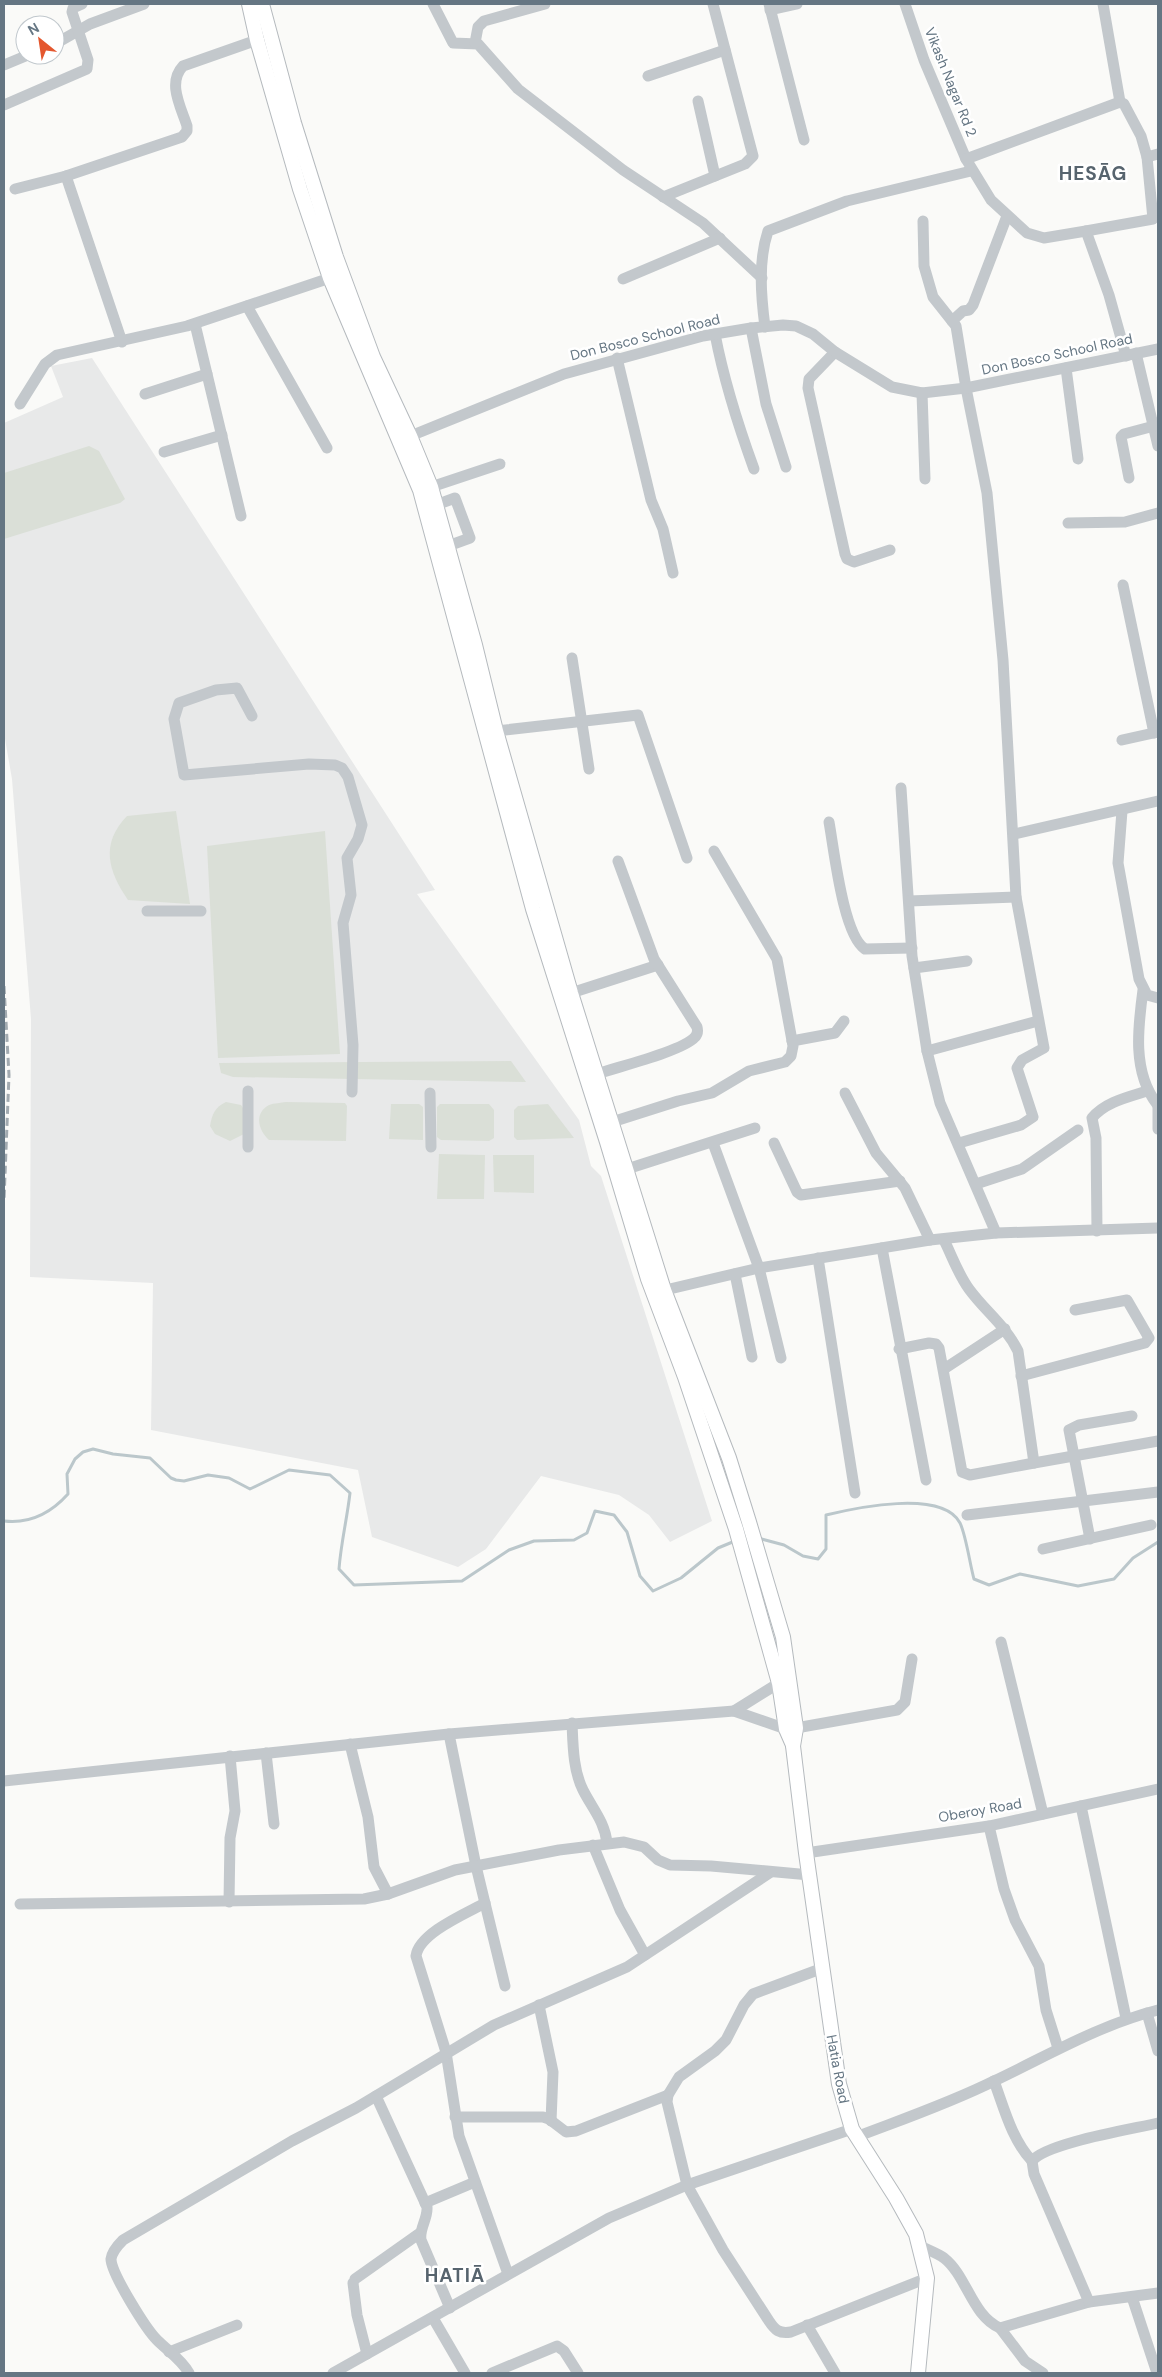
<svg xmlns="http://www.w3.org/2000/svg" width="1162" height="2377" font-family="'DM Sans',sans-serif">
<rect width="100%" height="100%" fill="#fafaf8"/>
<!-- built -->
<path fill="#e8e9e9" d="M92,358L435,890L417,894L579,1120L591,1166L601,1176L712,1521L670,1542L649,1515L619,1495L541,1476L486,1549L458,1567L372,1537L358,1470L151,1430L153,1283L30,1277L31,1019L12,779L4,733V423L63,397L51,366Z"/>
<!-- green -->
<g fill="#dadfd7">
<path d="M89,446L99,451L125,499L120,503L4,539V473Z"/>
<path d="M176,811L190,904L128,900C108,871 100,844 127,816Z"/>
<path d="M325,831L340,1054L218,1058L207,846Z"/>
<path d="M511,1061L526,1082L233,1077L221,1073L219,1063Z"/>
<path d="M226,1102L241,1105L245,1111L244,1134L230,1141L215,1134L210,1126C212,1114 215,1107 226,1102Z"/>
<path d="M286,1102L345,1103L347,1106L346,1141L269,1140C259,1131 253,1114 269,1105C274,1103 281,1103 286,1102Z"/>
<path d="M391,1104H419L423,1107V1140L389,1139Z"/>
<path d="M440,1104H489L494,1110V1138L489,1141L441,1140L437,1137V1107Z"/>
<path d="M548,1104L574,1138L517,1140L514,1137V1110L518,1106Z"/>
<path d="M439,1154L485,1155L484,1199H437Z"/>
<path d="M493,1155H534V1193L494,1192Z"/>
</g>
<g fill="none" stroke-linecap="round" stroke-linejoin="round">
<!-- stream -->
<g stroke="#bbc7cb" stroke-width="3">
<path d="M4,1521C30,1524 51,1513 68,1494L67,1474L75,1459L83,1452L93,1449L113,1454L150,1458L171,1478L176,1480L184,1481L208,1475L229,1478L250,1489L289,1470L330,1475L350,1493C347,1519 341,1543 339,1569L354,1585L462,1581L509,1550L534,1541L574,1540L587,1533L595,1511L614,1515L627,1532L640,1576L653,1591L681,1578L718,1548L735,1541"/>
<path d="M758,1538L784,1545L803,1556L818,1559L826,1549V1515C855,1508 942,1489 960,1523C966,1535 970,1565 974,1579L989,1585L1020,1574L1078,1586L1114,1579L1133,1558L1158,1542"/>
</g>
<defs>
<g id="major">
<path d="M249,4L257,40L300,189L330,278L420,490L533,909L607,1142L648,1279L685,1377L736,1529L779,1683L786,1729L793,1745"/>
<path d="M262,4L294,123L336,257L373,357L410,436L431,487L475,645L496,731L571,993L664,1290L729,1458L749,1522L783,1637L796,1728L793,1746L806,1853L839,2084L852,2129L896,2198L916,2234L927,2278L918,2373"/>
</g>
</defs>
<!-- major casing -->
<use href="#major" stroke="#b5babe" stroke-width="16"/>
<!-- minor -->
<g stroke="#c3c8cc" stroke-width="11">
<path d="M433,4L453,43L478,44L518,89L623,170L703,223L762,278"/>
<path d="M769,4L804,140"/>
<path d="M905,4L924,60L966,159L991,200L1027,233L1044,238L1086,231L1109,295L1126,356"/>
<path d="M1103,4L1120,102"/>
<path d="M770,10L797,4"/>
<path d="M475,43L478,27L484,21L545,4"/>
<path d="M55,44L90,24L144,4"/>
<path d="M4,65L28,55"/>
<path d="M648,76L725,50"/>
<path d="M698,101L715,176"/>
<path d="M4,105L87,69L88,60L72,12L73,8L82,4"/>
<path d="M966,159L1120,102L1124,104L1141,136L1147,157L1158,154"/>
<path d="M66,176L122,342"/>
<path d="M15,189L66,176L182,137L187,131V126C181,107 167,83 183,66L257,40"/>
<path d="M663,197L745,164L753,156L713,4"/>
<path d="M923,221L924,266L933,297L956,326L966,388L987,493L1003,660L1016,897L1044,1048L1022,1060L1017,1068L1033,1117L1021,1125L959,1143"/>
<path d="M1086,231L1153,219L1147,157"/>
<path d="M623,279L720,238"/>
<path d="M247,306L327,448"/>
<path d="M952,321L963,311L969,310L973,305L1007,216"/>
<path d="M195,324L241,516"/>
<path d="M765,327C761,296 758,261 768,231L847,201L971,171"/>
<path d="M751,328L766,404L786,467"/>
<path d="M715,334C724,381 738,425 754,469"/>
<path d="M835,352L809,379L808,388L845,554L847,559L854,562L890,550"/>
<path d="M1136,353L1158,446"/>
<path d="M617,358L651,500L663,529L673,573"/>
<path d="M1066,368L1078,459"/>
<path d="M922,393L925,479"/>
<path d="M145,394L207,374"/>
<path d="M20,404L45,364L57,355L187,326L336,276"/>
<path d="M403,439L564,374L703,336L751,328L783,325L796,326L813,334L835,352L892,387L922,393L966,388L1158,349"/>
<path d="M164,452L222,435"/>
<path d="M1129,478L1121,437L1124,434L1154,426"/>
<path d="M431,487L500,464"/>
<path d="M436,505L455,498L470,538L448,546"/>
<path d="M1068,523L1125,522L1158,513"/>
<path d="M1123,585L1154,733"/>
<path d="M572,658L589,769"/>
<path d="M252,716L237,688L216,690L179,703L174,719L184,775L309,764L335,765L342,768L348,777L362,825L358,839L347,858L351,895L343,923L353,1045L352,1092"/>
<path d="M496,731L638,715L687,858"/>
<path d="M1122,740L1158,732"/>
<path d="M901,788L912,956L927,1051L940,1103L996,1233"/>
<path d="M1122,811L1118,863L1139,979L1147,995L1158,998"/>
<path d="M829,822C834,849 843,935 865,949L912,948"/>
<path d="M1014,834L1158,801"/>
<path d="M909,901L1016,897"/>
<path d="M147,911H201"/>
<path d="M914,968L967,961"/>
<path d="M1143,990C1138,1027 1132,1072 1157,1104"/>
<path d="M571,993L658,965"/>
<path d="M792,1041L835,1033L844,1021"/>
<path d="M927,1051L1038,1021"/>
<path d="M597,1074C617,1067 683,1051 695,1037C698,1034 698,1031 697,1027L654,959L618,861"/>
<path d="M248,1091V1147"/>
<path d="M430,1093L431,1147"/>
<path d="M845,1093L876,1153L905,1188L930,1240"/>
<path d="M1158,1102V1129"/>
<path d="M612,1122L678,1101L712,1093L749,1071L785,1062L791,1056L793,1046L777,959L714,851"/>
<path d="M713,1143L759,1268L781,1358"/>
<path d="M774,1143L797,1192L801,1195L900,1181"/>
<path d="M627,1169L755,1128"/>
<path d="M976,1184L1022,1169L1078,1130"/>
<path d="M1097,1231L1096,1138L1092,1118C1105,1102 1128,1097 1147,1091"/>
<path d="M882,1248L926,1480"/>
<path d="M818,1258L855,1493"/>
<path d="M735,1274L752,1357"/>
<path d="M657,1292L759,1268L930,1240L996,1233L1158,1228"/>
<path d="M899,1349L929,1343L936,1344L939,1348L962,1472L970,1475L1034,1463L1018,1351C1006,1326 985,1311 969,1289C958,1274 952,1256 944,1240"/>
<path d="M944,1369L1005,1329"/>
<path d="M1021,1376L1145,1343L1149,1338L1127,1300L1075,1310"/>
<path d="M1034,1463L1158,1441"/>
<path d="M967,1515L1158,1492"/>
<path d="M1090,1539L1069,1430L1079,1425L1132,1416"/>
<path d="M1043,1549L1151,1525"/>
<path d="M1001,1642L1043,1814"/>
<path d="M734,1711L779,1683L786,1681"/>
<path d="M572,1723C573,1745 573,1770 583,1790C592,1808 605,1822 607,1843"/>
<path d="M449,1734L476,1866L505,1986"/>
<path d="M350,1744L368,1817L374,1867L388,1894"/>
<path d="M266,1753L274,1824"/>
<path d="M4,1781L449,1734L734,1711L786,1729L796,1728L897,1710L905,1702L912,1659"/>
<path d="M1081,1806L1126,2018"/>
<path d="M989,1826L1004,1889L1015,1920L1039,1966L1046,2010L1058,2048"/>
<path d="M593,1845L620,1910L645,1955"/>
<path d="M806,1853L989,1826L1158,1789"/>
<path d="M229,1902L230,1838L235,1811L230,1756"/>
<path d="M485,1903C467,1913 419,1933 416,1956L446,2052L459,2136L508,2274"/>
<path d="M20,1904L364,1899L388,1894L455,1870L559,1850L624,1842L644,1847L658,1860L670,1865L711,1866L810,1875"/>
<path d="M823,1968L753,1994L744,2005L726,2040L715,2051L679,2077L668,2095L667,2102L687,2185L723,2250L769,2321C775,2330 779,2334 791,2332L927,2278"/>
<path d="M539,2005L553,2072L551,2121"/>
<path d="M1147,2013L1158,2051"/>
<path d="M994,2081C1004,2108 1012,2140 1032,2161"/>
<path d="M376,2096L427,2207C428,2219 419,2228 421,2240L450,2308"/>
<path d="M455,2117H543L549,2119L566,2132L576,2131L668,2095"/>
<path d="M856,2137C903,2119 950,2103 994,2081C1049,2055 1099,2025 1158,2010"/>
<path d="M425,2203L475,2182"/>
<path d="M920,2246C928,2250 937,2253 944,2258C967,2276 972,2316 1000,2328L1089,2302L1158,2293"/>
<path d="M355,2279L420,2233"/>
<path d="M353,2283L357,2315L367,2354"/>
<path d="M1132,2297L1157,2373"/>
<path d="M1089,2302L1034,2174L1032,2161C1046,2143 1133,2129 1158,2123"/>
<path d="M433,2318L465,2373"/>
<path d="M807,2325L835,2373"/>
<path d="M1000,2328L1025,2361L1043,2373"/>
<path d="M169,2352L237,2325"/>
<path d="M189,2373C181,2359 168,2351 157,2340C146,2329 111,2273 111,2259C112,2252 118,2245 123,2240L292,2141L356,2108L494,2025L627,1967L771,1872"/>
<path d="M333,2373L609,2218L687,2185L852,2129"/>
<path d="M492,2373L557,2346L564,2351L578,2373"/>
</g>
<!-- major -->
<use href="#major" stroke="#fff" stroke-width="14"/>
<!-- rail -->
<path stroke="#a2aab0" stroke-width="3" stroke-dasharray="8 4" stroke-linecap="butt" d="M4,986L9,1075L4,1200"/>
</g>
<g text-anchor="middle" stroke-width="5" stroke-linejoin="round" paint-order="stroke">
<!-- street labels -->
<g font-size="14" fill="#657683" stroke="#fff">
<text transform="translate(951 82) rotate(68)" y="5">Vikash Nagar Rd 2</text>
<text transform="translate(645 337) rotate(-14)" y="5">Don Bosco School Road</text>
<text transform="translate(1057 354) rotate(-12)" y="5">Don Bosco School Road</text>
<text transform="translate(980 1810) rotate(-10)" y="5">Oberoy Road</text>
<text transform="translate(838 2069) rotate(79)" y="5">Hatia Road</text>
</g>
<!-- district labels -->
<g font-size="19" font-weight="bold" letter-spacing="1" fill="#57646e" stroke="#fff">
<text x="1093" y="180">HESĀG</text>
<text x="455" y="2282">HATIĀ</text>
</g>
</g>
<!-- border -->
<rect width="1162" height="2377" fill="none" stroke="#657683" stroke-width="10"/>
<!-- north arrow -->
<g transform="translate(40 40) rotate(330)"><circle r="24" fill="#ffffff" stroke="#c1c8cd"/>
<path d="M0-4L9 19L0 12L-9 19Z" fill="#e4572e"/>
<text y="-8" font-size="14" font-weight="bold" text-anchor="middle" fill="#657683">N</text>
</g>
</svg>
